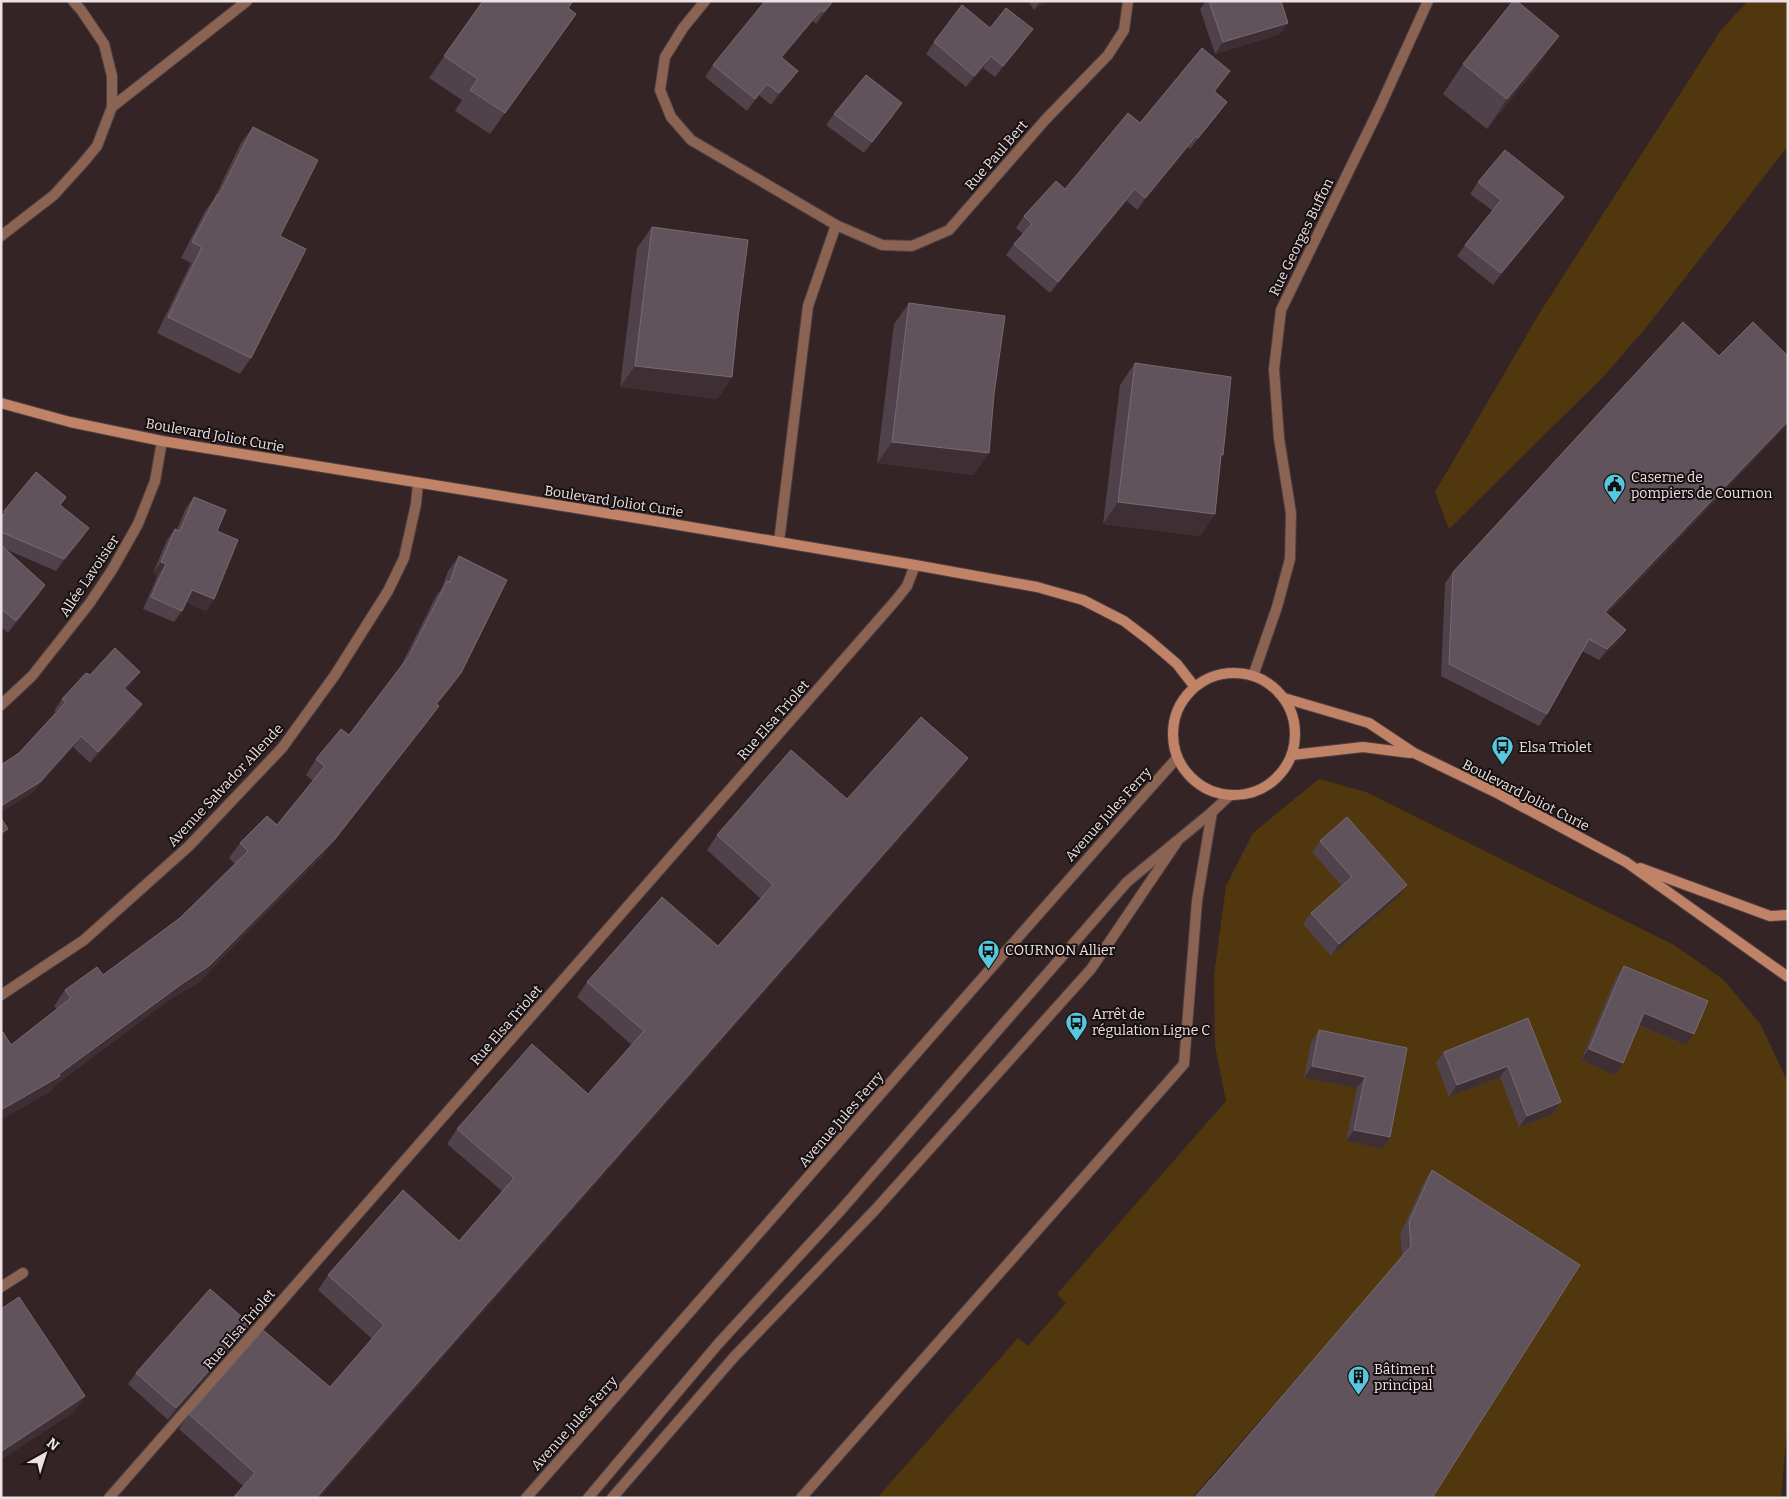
<svg xmlns="http://www.w3.org/2000/svg" width="1789" height="1499" font-family="Bitter,serif">
<rect width="100%" height="100%" fill="#342426"/>
<!-- green -->
<g fill="#50370d">
<path d="M1748,1H1788V146L1645,329L1603,377L1449,529L1435,492L1539,314L1721,30Z"/>
<path d="M1319,779L1366,792L1674,945L1724,980L1761,1025L1788,1083V1419L1781,1498H1432L1571,1277L1400,1234L1402,1258L1192,1498H877L1018,1338L1028,1346L1066,1303L1057,1294L1226,1101L1215,1046L1214,975L1226,886L1253,833Z"/>
</g>
<g fill="none" stroke-linecap="round" stroke-linejoin="round">
<defs>
<g id="lane">
<path d="M1,1287L23,1273"/>
<path d="M109,1498L896,600L907,586L915,565"/>
<path d="M612,1498L734,1357L875,1210L1091,969L1177,842"/>
<path d="M801,1498L1184,1064L1197,901L1212,812"/>
</g>
<g id="street">
<path d="M705,1L683,28L665,57L660,90L671,117L691,140L836,225L882,245L912,246L949,230L1046,119L1108,55L1124,30L1128,1"/>
<path d="M112,107L247,1"/>
<path d="M1,236L54,195L83,163L97,146L112,107V76L104,44L81,10L73,1"/>
<path d="M779,542L808,306L836,225"/>
<path d="M1253,676L1277,607L1290,559L1291,513L1279,438L1274,369L1281,310L1379,109L1428,1"/>
<path d="M1,705L32,676L89,604L112,570L138,524L155,481L162,441"/>
<path d="M1,995L84,940L189,846L282,748L335,675L388,591L404,558L416,504L418,483"/>
<path d="M526,1498C744,1252 958,1003 1177,758"/>
<path d="M588,1498L718,1344L841,1210L1127,882L1212,812L1229,796"/>
</g>
<g id="secondary">
<path d="M1,403L70,422L162,441L643,519L915,565L1037,587L1083,600L1124,621L1149,640L1177,664L1194,686"/>
<circle cx="1234" cy="734" r="61"/>
<path d="M1284,698L1369,723L1414,753L1497,793L1626,862L1788,977"/>
<path d="M1292,755L1363,747L1410,753"/>
<path d="M1640,868L1770,916L1788,915"/>
</g>
</defs>
<!-- lane casing -->
<use href="#lane" stroke="#4e3f40" stroke-width="12"/>
<!-- street casing -->
<use href="#street" stroke="#4e3f40" stroke-width="12"/>
<!-- secondary casing -->
<use href="#secondary" stroke="#4e3f40" stroke-width="12"/>
<!-- lane -->
<use href="#lane" stroke="#8a6352" stroke-width="10"/>
<!-- street -->
<use href="#street" stroke="#8a6352" stroke-width="10"/>
<!-- secondary -->
<use href="#secondary" stroke="#c08368" stroke-width="10"/>
</g>
<!-- wall -->
<g fill="#50424a">
<path d="M483,1L568,8L576,14L490,134L455,111L462,100L429,78Z"/>
<path d="M764,1H834L816,24L813,21L782,58L798,71L790,82L771,105L759,95L747,111L705,77L713,65L765,2Z"/>
<path d="M1028,1H1048L1034,10Z"/>
<path d="M1206,1H1281L1288,23L1280,34L1215,54L1200,9Z"/>
<path d="M990,28L1025,40L995,77L983,68L966,87L926,54L934,42Z"/>
<path d="M1463,64L1538,66L1487,129L1443,94Z"/>
<path d="M1230,71L1215,92L1227,102L1219,113L1190,149L1188,147L1137,210L1127,201L1050,293L1006,255L1014,244L1023,234L1016,228L1024,216L1065,189L1140,123Z"/>
<path d="M834,114L894,115L864,153L826,125Z"/>
<path d="M253,127L251,358L240,374L157,333L191,263L181,258L205,211L214,199L241,143Z"/>
<path d="M1478,182L1564,197L1555,208L1493,285L1457,256L1465,245L1493,211L1470,194Z"/>
<path d="M652,227L738,318L732,377L717,399L620,387L637,248Z"/>
<path d="M909,303L974,475L877,463L894,324Z"/>
<path d="M1719,356H1788V424L1607,614L1626,630L1618,642L1599,660L1582,651L1547,714L1539,726L1441,676L1445,583L1453,572Z"/>
<path d="M1135,363L1221,459L1215,514L1200,536L1103,524L1120,385Z"/>
<path d="M66,497L60,505L89,528L81,540L56,571L5,549L45,585L37,597L8,633L1,627V515L4,511Z"/>
<path d="M194,497L217,531L214,599L206,611L186,602L182,611L174,622L143,609L158,575L153,573L167,540L175,529H177L186,508Z"/>
<path d="M459,556L461,673L450,689L437,705L428,722L323,855L199,982L172,998L54,1086L50,1092L11,1045L57,1009L54,1006L65,990L103,975L180,918L235,864L229,858L240,843L277,825L313,781L306,775L316,759L349,735L400,668L436,596L442,588L448,571Z"/>
<path d="M90,675L132,683L126,690L142,704L134,716L90,763L73,747L32,793L1,812V765L19,753L56,712L54,711L62,699Z"/>
<path d="M968,758L957,773L319,1498H233L243,1486L179,1429L189,1414L330,1387L372,1339L318,1290L328,1275L459,1241L502,1191L447,1144L457,1129L588,1094L632,1045L577,997L587,982L718,946L761,899L707,850L717,835L847,799Z"/>
<path d="M1320,841L1399,896L1331,956L1303,924L1311,913L1342,886L1312,852Z"/>
<path d="M1624,966L1694,1034L1686,1045L1639,1026L1623,1063L1615,1075L1581,1060L1616,977Z"/>
<path d="M1528,1018L1561,1102L1553,1114L1519,1127L1500,1077L1449,1097L1436,1063L1444,1052Z"/>
<path d="M1319,1030L1407,1048L1390,1137L1382,1149L1346,1141L1357,1088L1304,1078L1311,1042Z"/>
<path d="M1432,1170V1498L1224,1464L1402,1256L1400,1234L1424,1182Z"/>
<path d="M250,1324L242,1336L168,1420L128,1384L136,1373Z"/>
</g>
<!-- shaded-wall -->
<g fill="#3e2f35">
<path d="M833,1H834L816,24L824,12Z"/>
<path d="M1040,1H1048L1034,10Z"/>
<path d="M821,10L813,21L773,68L781,57Z"/>
<path d="M1288,23L1280,34L1215,54L1223,42Z"/>
<path d="M1033,29L1025,40L995,77L1003,66Z"/>
<path d="M1559,36L1538,66L1487,129L1507,99Z"/>
<path d="M991,56L983,68L966,87L974,76Z"/>
<path d="M798,71L790,82L771,105L779,93Z"/>
<path d="M767,84L759,95L747,111L755,99Z"/>
<path d="M1227,102L1219,113L1190,149L1198,138Z"/>
<path d="M902,103L894,115L864,153L872,142Z"/>
<path d="M1196,136L1188,147L1137,210L1145,198Z"/>
<path d="M1135,189L1127,201L1050,293L1058,282Z"/>
<path d="M1564,197L1555,208L1493,285L1501,273Z"/>
<path d="M635,366L732,377L717,399L620,387Z"/>
<path d="M1788,421V424L1597,624L1605,612Z"/>
<path d="M892,442L989,453L974,475L877,463Z"/>
<path d="M1118,502L1215,514L1200,536L1103,524Z"/>
<path d="M89,528L81,540L56,571L64,559Z"/>
<path d="M161,562L166,564L158,575L153,573Z"/>
<path d="M45,585L37,597L8,633L16,621Z"/>
<path d="M192,590L214,599L206,611L184,601Z"/>
<path d="M1626,630L1618,642L1599,660L1607,649Z"/>
<path d="M140,672L132,683L116,700L124,688Z"/>
<path d="M461,673L450,689L425,720L436,704Z"/>
<path d="M142,704L134,716L90,763L98,752Z"/>
<path d="M439,706L428,722L323,855L199,982L172,998L54,1086L50,1092L1,1120V1110L59,1074Z"/>
<path d="M81,736L73,747L32,793L1,812V806Z"/>
<path d="M968,758L957,773L319,1498H316Z"/>
<path d="M8,829L1,839V833Z"/>
<path d="M1407,885L1399,896L1331,956L1339,944Z"/>
<path d="M1644,1013L1694,1034L1686,1045L1636,1024Z"/>
<path d="M1589,1049L1623,1063L1615,1075L1581,1060Z"/>
<path d="M1312,1066L1365,1077L1357,1088L1304,1078Z"/>
<path d="M1508,1066L1500,1077L1449,1097L1457,1085Z"/>
<path d="M1561,1102L1553,1114L1519,1127L1527,1116Z"/>
<path d="M1354,1130L1390,1137L1382,1149L1346,1141Z"/>
<path d="M250,1324L242,1336L168,1420L176,1408Z"/>
<path d="M85,1396L73,1413L1,1460V1452L2,1451Z"/>
</g>
<!-- building -->
<g fill="#61535b" stroke="#776a70">
<path d="M483,1H573L568,8L576,14L505,113L470,90L478,79L444,56Z"/>
<path d="M765,1H833L824,12L821,10L781,57L798,71L779,93L767,84L755,99L713,65Z"/>
<path d="M1209,1H1281L1288,23L1223,42Z"/>
<path d="M1513,1H1517L1559,36L1507,99L1463,64Z"/>
<path d="M962,5L990,28L1006,8L1033,29L1003,66L991,56L974,76L934,42Z"/>
<path d="M1202,48L1230,71L1214,91L1227,102L1198,138L1196,136L1145,198L1135,189L1058,282L1014,244L1032,224L1024,216L1056,181L1065,189L1128,113L1140,123Z"/>
<path d="M866,75L902,103L872,142L834,114Z"/>
<path d="M253,127L318,160L280,236L306,249L251,358L168,317L202,247L192,242L217,195H219Z"/>
<path d="M1505,150L1564,197L1501,273L1465,245L1501,200L1478,182Z"/>
<path d="M652,227L748,240L738,318L732,377L635,366Z"/>
<path d="M909,303L1005,316L994,394L989,453L892,442Z"/>
<path d="M1683,322L1719,356L1753,322L1788,356V421L1605,612L1626,630L1607,649L1589,639L1547,714L1449,664L1453,572Z"/>
<path d="M1135,363L1231,377L1223,455H1221L1215,514L1118,502Z"/>
<path d="M36,472L66,497L60,505L89,528L64,559L1,532V518L6,512L4,511Z"/>
<path d="M194,497L226,510L217,531L238,540L214,599L192,590L182,611L151,597L166,564L161,562L175,529L180,531Z"/>
<path d="M1,545L45,585L16,621L1,609Z"/>
<path d="M459,556L507,580L461,673L436,704L439,706L334,840L209,966L183,983L59,1074L60,1076L1,1110V1033L3,1032L11,1045L71,998L65,990L97,967L103,975L180,918L248,851L240,843L267,816L277,825L325,766L316,759L341,729L349,735L409,656L447,581L450,582Z"/>
<path d="M115,648L140,672L124,688L142,704L98,752L81,736L40,782L1,806V765L19,753L66,702L62,699L86,673L90,675Z"/>
<path d="M921,717L968,758L316,1498H233L255,1473L189,1414L263,1330L330,1387L384,1325L328,1275L403,1190L459,1241L514,1178L457,1129L532,1044L588,1094L644,1031L587,982L662,897L718,946L773,885L717,835L791,750L847,799Z"/>
<path d="M1347,817L1407,885L1339,944L1311,913L1352,877L1320,841Z"/>
<path d="M1,818L8,829L1,833Z"/>
<path d="M1624,966L1708,1001L1694,1034L1644,1013L1623,1063L1589,1049Z"/>
<path d="M1528,1018L1561,1102L1527,1116L1508,1066L1457,1085L1444,1052Z"/>
<path d="M1319,1030L1407,1048L1390,1137L1354,1130L1365,1077L1312,1066Z"/>
<path d="M1432,1170L1580,1265L1432,1498H1194L1224,1464L1411,1246L1409,1222Z"/>
<path d="M210,1289L250,1324L176,1408L136,1373Z"/>
<path d="M19,1297L85,1396L2,1451L1,1449V1309Z"/>
</g>
<!-- icons -->
<defs>
<symbol id="civic-pin" viewBox="-11 -11 22 30"><path d="M0 17L-7.5 6A9.5 9.5 0 1 1 7.5 6Z" fill="#56c9e1" stroke="#171010"/><path d="M-.6-6.5H3V-4.5H.6V-3L4-1V1h2V6H-6V1h2V-1L-.6-3ZM-1.2 2.5V6h2.4V2.5Z" fill="#111"/></symbol>
<symbol id="bus-pin" viewBox="-11 -11 22 30"><path d="M0 17L-7.5 6A9.5 9.5 0 1 1 7.5 6Z" fill="#56c9e1" stroke="#171010"/><path d="M-5-6H5V4H4V6H2V4H-2V6H-4V4H-5ZM-3.5-4V0h7V-4ZM-3.5 1.2v1.5H-2V1.2ZM2 1.2v1.5H3.5V1.2Z" fill="#111"/></symbol>
<symbol id="building-pin" viewBox="-11 -11 22 30"><path d="M0 17L-7.5 6A9.5 9.5 0 1 1 7.5 6Z" fill="#56c9e1" stroke="#171010"/><path d="M-4-6H4V6H1V3H-1V6H-4ZM-2.5-4.3h1.7v1.8h-1.7ZM.8-4.3h1.7v1.8H.8ZM-2.5-1h1.7V.8h-1.7ZM.8-1h1.7V.8H.8Z" fill="#111"/></symbol>
</defs>
<g fill-rule="evenodd">
<use href="#civic-pin" x="1602" y="472" width="25" height="34"/>
<use href="#bus-pin" x="1490" y="734" width="25" height="34"/>
<use href="#bus-pin" x="976" y="938" width="25" height="34"/>
<use href="#bus-pin" x="1064" y="1010" width="25" height="34"/>
<use href="#building-pin" x="1346" y="1364" width="25" height="34"/>
</g>
<g text-anchor="middle" stroke-width="4" stroke-linejoin="round" paint-order="stroke">
<!-- street labels -->
<g font-size="14" fill="#ede2e3" stroke="#171010">
<text transform="translate(996 155) rotate(-49)" y="5">Rue Paul Bert</text>
<text transform="translate(1301 237) rotate(-64)" y="5">Rue Georges Buffon</text>
<text transform="translate(215 435) rotate(10)" y="5">Boulevard Joliot Curie</text>
<text transform="translate(614 501) rotate(9)" y="5">Boulevard Joliot Curie</text>
<text transform="translate(89 576) rotate(-56)" y="5">Allée Lavoisier</text>
<text transform="translate(773 720) rotate(-49)" y="5">Rue Elsa Triolet</text>
<text transform="translate(225 785) rotate(-47)" y="5">Avenue Salvador Allende</text>
<text transform="translate(1526 795) rotate(27)" y="5">Boulevard Joliot Curie</text>
<text transform="translate(1108 814) rotate(-48)" y="5">Avenue Jules Ferry</text>
<text transform="translate(506 1025) rotate(-49)" y="5">Rue Elsa Triolet</text>
<text transform="translate(841 1119) rotate(-49)" y="5">Avenue Jules Ferry</text>
<text transform="translate(239 1329) rotate(-49)" y="5">Rue Elsa Triolet</text>
<text transform="translate(574 1423) rotate(-48)" y="5">Avenue Jules Ferry</text>
</g>
<!-- poi labels -->
<g font-size="14" fill="#ede2e3" stroke="#171010" text-anchor="start">
<text x="1631" y="482">Caserne de<tspan x="1631" dy="16">pompiers de Cournon</tspan></text>
<text x="1519" y="752">Elsa Triolet</text>
<text x="1005" y="955">COURNON Allier</text>
<text x="1092" y="1019">Arrêt de<tspan x="1092" dy="16">régulation Ligne C</tspan></text>
<text x="1374" y="1374">Bâtiment<tspan x="1374" dy="16">principal</tspan></text>
</g>
</g>
<!-- border -->
<rect width="1789" height="1499" fill="none" stroke="#ede2e3" stroke-width="5"/>
<!-- north arrow -->
<g transform="translate(45 1454) rotate(39)" stroke="#171010" stroke-width="4" paint-order="stroke">
<path d="M0-4L9 19L0 12L-9 19Z" fill="#ede2e3"/>
<text y="-8" font-size="14" font-weight="bold" text-anchor="middle" fill="#ede2e3">N</text>
</g>
</svg>
